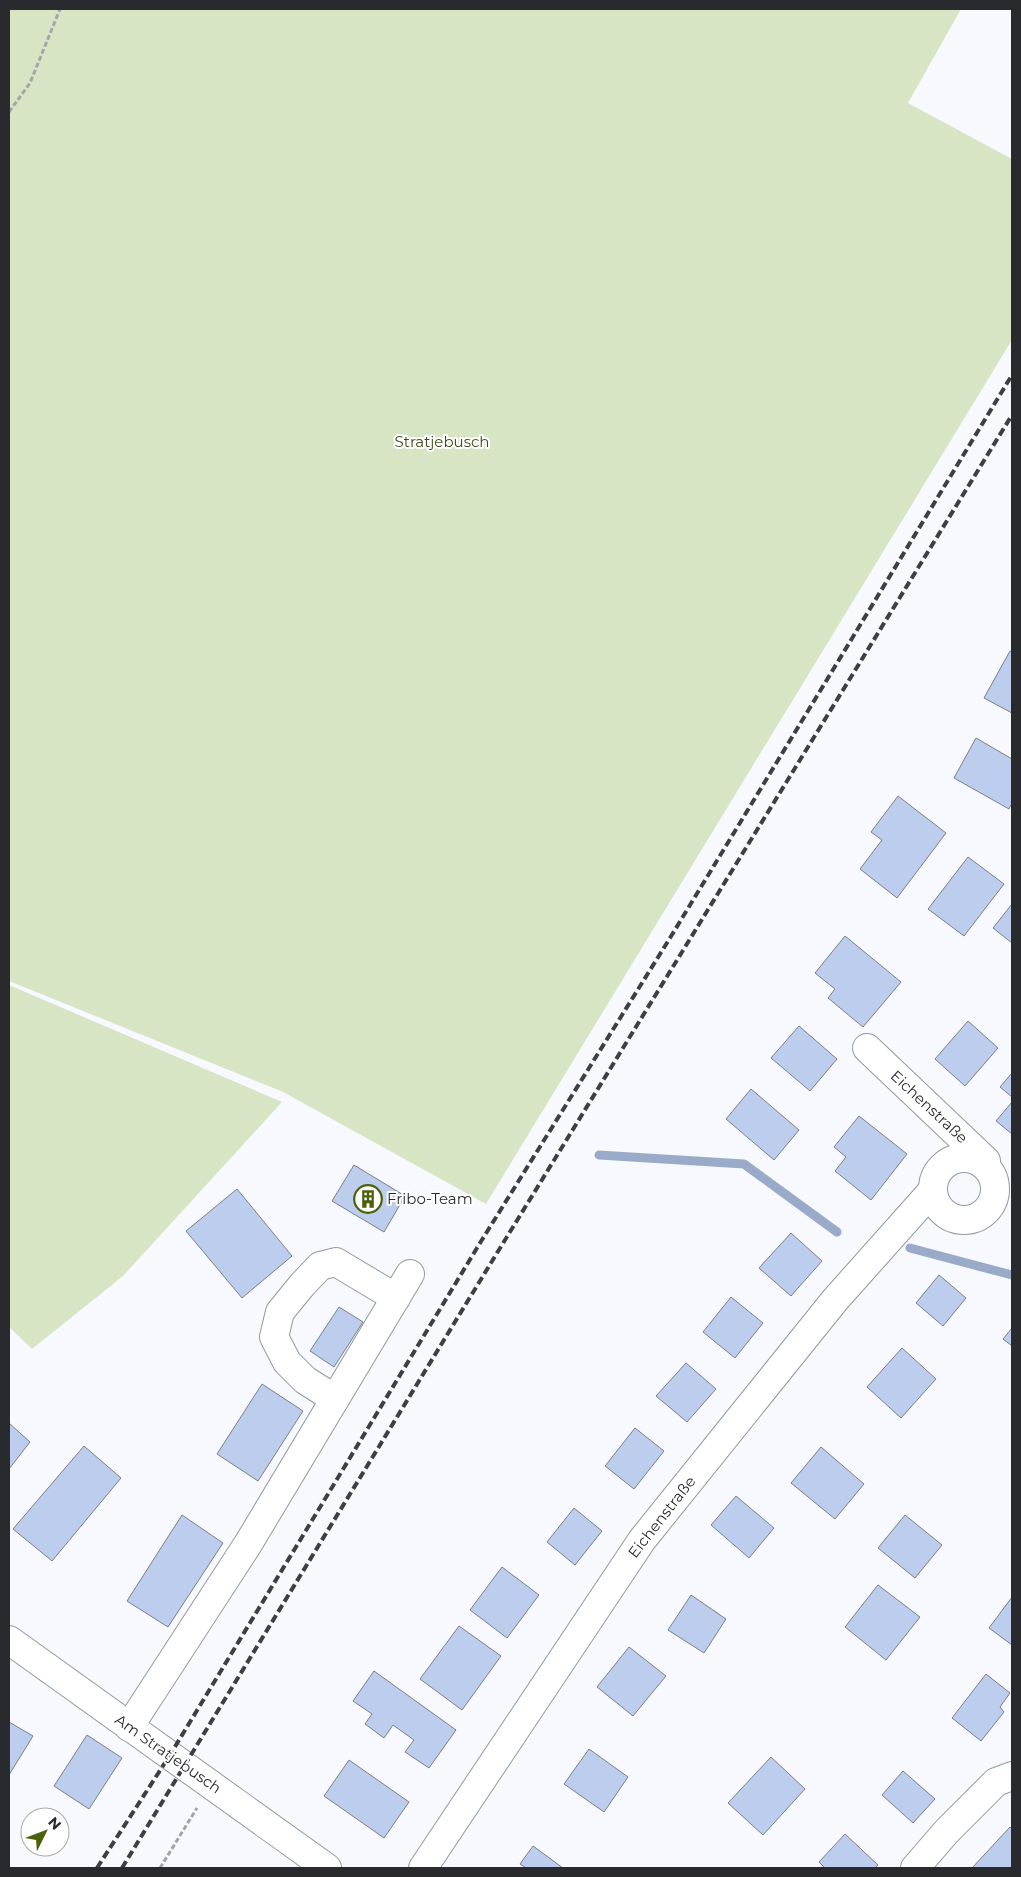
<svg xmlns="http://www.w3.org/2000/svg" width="1021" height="1877" font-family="Montserrat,sans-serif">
<rect width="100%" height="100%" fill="#f7f9ff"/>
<!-- green -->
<g fill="#d8e5c5">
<path d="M9,9H961L908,103L1012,159V340L486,1204L283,1092L9,981Z"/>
<path d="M9,985L282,1102L123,1276L32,1349L9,1327Z"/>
</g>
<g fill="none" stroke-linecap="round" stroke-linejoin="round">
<!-- stream -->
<g stroke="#9aaac9" stroke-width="9">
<path d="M599,1155L744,1164L837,1232"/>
<path d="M910,1248L1012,1275"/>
</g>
</g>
<!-- building -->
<g fill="#bdcded" stroke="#7b7f87">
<path d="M1010,651L1012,652V713L984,698Z"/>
<path d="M976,738L1012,759V803L1009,809L954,778Z"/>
<path d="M898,796L946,833L897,898L860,869L882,840L871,832Z"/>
<path d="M968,857L1004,884L964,936L928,909Z"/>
<path d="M1012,904V943L993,928Z"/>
<path d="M845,936L901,982L863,1027L828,998L835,989L815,973Z"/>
<path d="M968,1021L998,1048L965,1086L935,1059Z"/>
<path d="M799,1026L837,1059L810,1091L771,1058Z"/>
<path d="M1012,1073V1097L1000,1087Z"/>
<path d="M751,1089L799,1130L774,1160L726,1119Z"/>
<path d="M1012,1102V1134L996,1121Z"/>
<path d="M859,1116L907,1154L871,1200L835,1171L846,1157L834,1147Z"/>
<path d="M354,1165L405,1196L384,1232L332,1201Z"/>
<path d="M237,1189L292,1256L242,1298L186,1231Z"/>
<path d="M791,1233L822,1261L791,1296L759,1268Z"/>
<path d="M939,1275L966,1298L943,1326L916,1303Z"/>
<path d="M731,1297L763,1323L735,1358L703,1332Z"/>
<path d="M339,1307L363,1322L334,1367L310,1351Z"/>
<path d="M1012,1328V1346L1003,1339Z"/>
<path d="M902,1348L936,1379L901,1418L867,1387Z"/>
<path d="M686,1363L716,1389L687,1422L656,1396Z"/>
<path d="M262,1384L303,1411L258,1481L217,1454Z"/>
<path d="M9,1423L30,1442L9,1469Z"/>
<path d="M635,1428L664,1451L634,1489L605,1466Z"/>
<path d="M84,1446L121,1478L52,1561L13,1529Z"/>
<path d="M821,1447L864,1484L835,1519L791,1483Z"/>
<path d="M736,1496L774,1528L749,1558L711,1525Z"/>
<path d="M574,1508L602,1531L575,1565L547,1542Z"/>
<path d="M182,1515L223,1543L168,1627L127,1601Z"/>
<path d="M905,1515L942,1545L915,1578L878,1548Z"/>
<path d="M502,1567L539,1595L507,1638L470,1610Z"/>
<path d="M878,1585L920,1617L886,1660L845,1627Z"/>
<path d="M691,1595L726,1619L704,1653L668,1630Z"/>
<path d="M1012,1597V1645L989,1628Z"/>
<path d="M459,1626L501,1656L462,1710L420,1679Z"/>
<path d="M629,1647L666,1676L633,1716L597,1687Z"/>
<path d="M374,1671L456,1730L429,1768L405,1752L414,1740L393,1725L384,1738L365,1724L372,1714L353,1701Z"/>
<path d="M986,1674L1010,1693L1000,1707L1004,1712L981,1741L952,1718Z"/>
<path d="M9,1722L33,1736L9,1775Z"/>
<path d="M87,1735L122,1758L89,1809L54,1786Z"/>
<path d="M589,1749L628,1777L604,1812L564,1784Z"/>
<path d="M771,1757L805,1789L763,1835L728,1803Z"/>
<path d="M349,1760L409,1802L384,1838L324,1796Z"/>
<path d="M903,1771L935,1799L913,1823L882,1795Z"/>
<path d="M1010,1827L1012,1829V1868H972Z"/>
<path d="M845,1834L878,1865L875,1868H825L819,1862Z"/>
<path d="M533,1846L563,1868H526L520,1864Z"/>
</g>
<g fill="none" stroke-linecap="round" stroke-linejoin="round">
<defs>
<g id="minor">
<path d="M867,1048L986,1161V1166"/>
<circle cx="964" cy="1189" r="31"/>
<path d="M335,1399L305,1380L287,1362L274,1337L280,1312L302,1285L320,1266L336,1262L396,1298"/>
<path d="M9,1640L327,1868"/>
<path d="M129,1727L248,1544L410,1274"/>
<path d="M423,1868L642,1540L835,1300L933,1190"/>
<path d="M915,1868L947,1831L996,1782L1012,1776"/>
</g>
</defs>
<!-- minor casing -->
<use href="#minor" stroke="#9498a0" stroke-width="30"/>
<!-- path -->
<g stroke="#a3a5aa" stroke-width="3" stroke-dasharray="5 2.5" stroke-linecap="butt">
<path d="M9,112L30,83L60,9"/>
<path d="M160,1868L197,1808"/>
</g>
<!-- minor -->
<use href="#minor" stroke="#fff" stroke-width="28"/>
<!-- rail -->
<g stroke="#3d3f43" stroke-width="4" stroke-dasharray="8 4" stroke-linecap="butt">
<path d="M97,1868L170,1755L480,1243L670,938L1012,375"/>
<path d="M122,1868L497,1253L1012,415"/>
</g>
</g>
<!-- icons -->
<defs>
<symbol id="building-ring" viewBox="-11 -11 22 22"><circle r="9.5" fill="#fff" stroke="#4a600a" stroke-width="1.5"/><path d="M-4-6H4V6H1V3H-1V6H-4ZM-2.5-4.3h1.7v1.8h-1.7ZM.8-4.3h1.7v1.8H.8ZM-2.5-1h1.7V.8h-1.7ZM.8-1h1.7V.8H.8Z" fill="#4a600a"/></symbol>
</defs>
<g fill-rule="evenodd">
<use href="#building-ring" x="352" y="1183" width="32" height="32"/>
</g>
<g text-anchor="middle" stroke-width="4" stroke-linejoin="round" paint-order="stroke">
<!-- park labels -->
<g font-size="15" fill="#3c4c18" stroke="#fff">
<text x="442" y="447">Stratjebusch</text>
</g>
<!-- street labels -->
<g font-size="15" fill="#282a2d" stroke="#fff">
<text transform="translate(929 1107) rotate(43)" y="5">Eichenstraße</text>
<text transform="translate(662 1517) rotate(-52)" y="5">Eichenstraße</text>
<text transform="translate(168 1754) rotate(35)" y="5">Am Stratjebusch</text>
</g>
<!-- poi labels -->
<g font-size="15" fill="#282a2d" stroke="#fff" text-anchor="start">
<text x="387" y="1204">Fribo-Team</text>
</g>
</g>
<!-- border -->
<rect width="1021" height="1877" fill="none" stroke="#282a2d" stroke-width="20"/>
<!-- north arrow -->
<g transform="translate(45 1832) rotate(48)"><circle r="24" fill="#ffffff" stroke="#a9aaab"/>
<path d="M0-4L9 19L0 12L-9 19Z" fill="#4a600a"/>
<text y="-8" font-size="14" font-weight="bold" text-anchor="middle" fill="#282a2d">N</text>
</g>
</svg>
